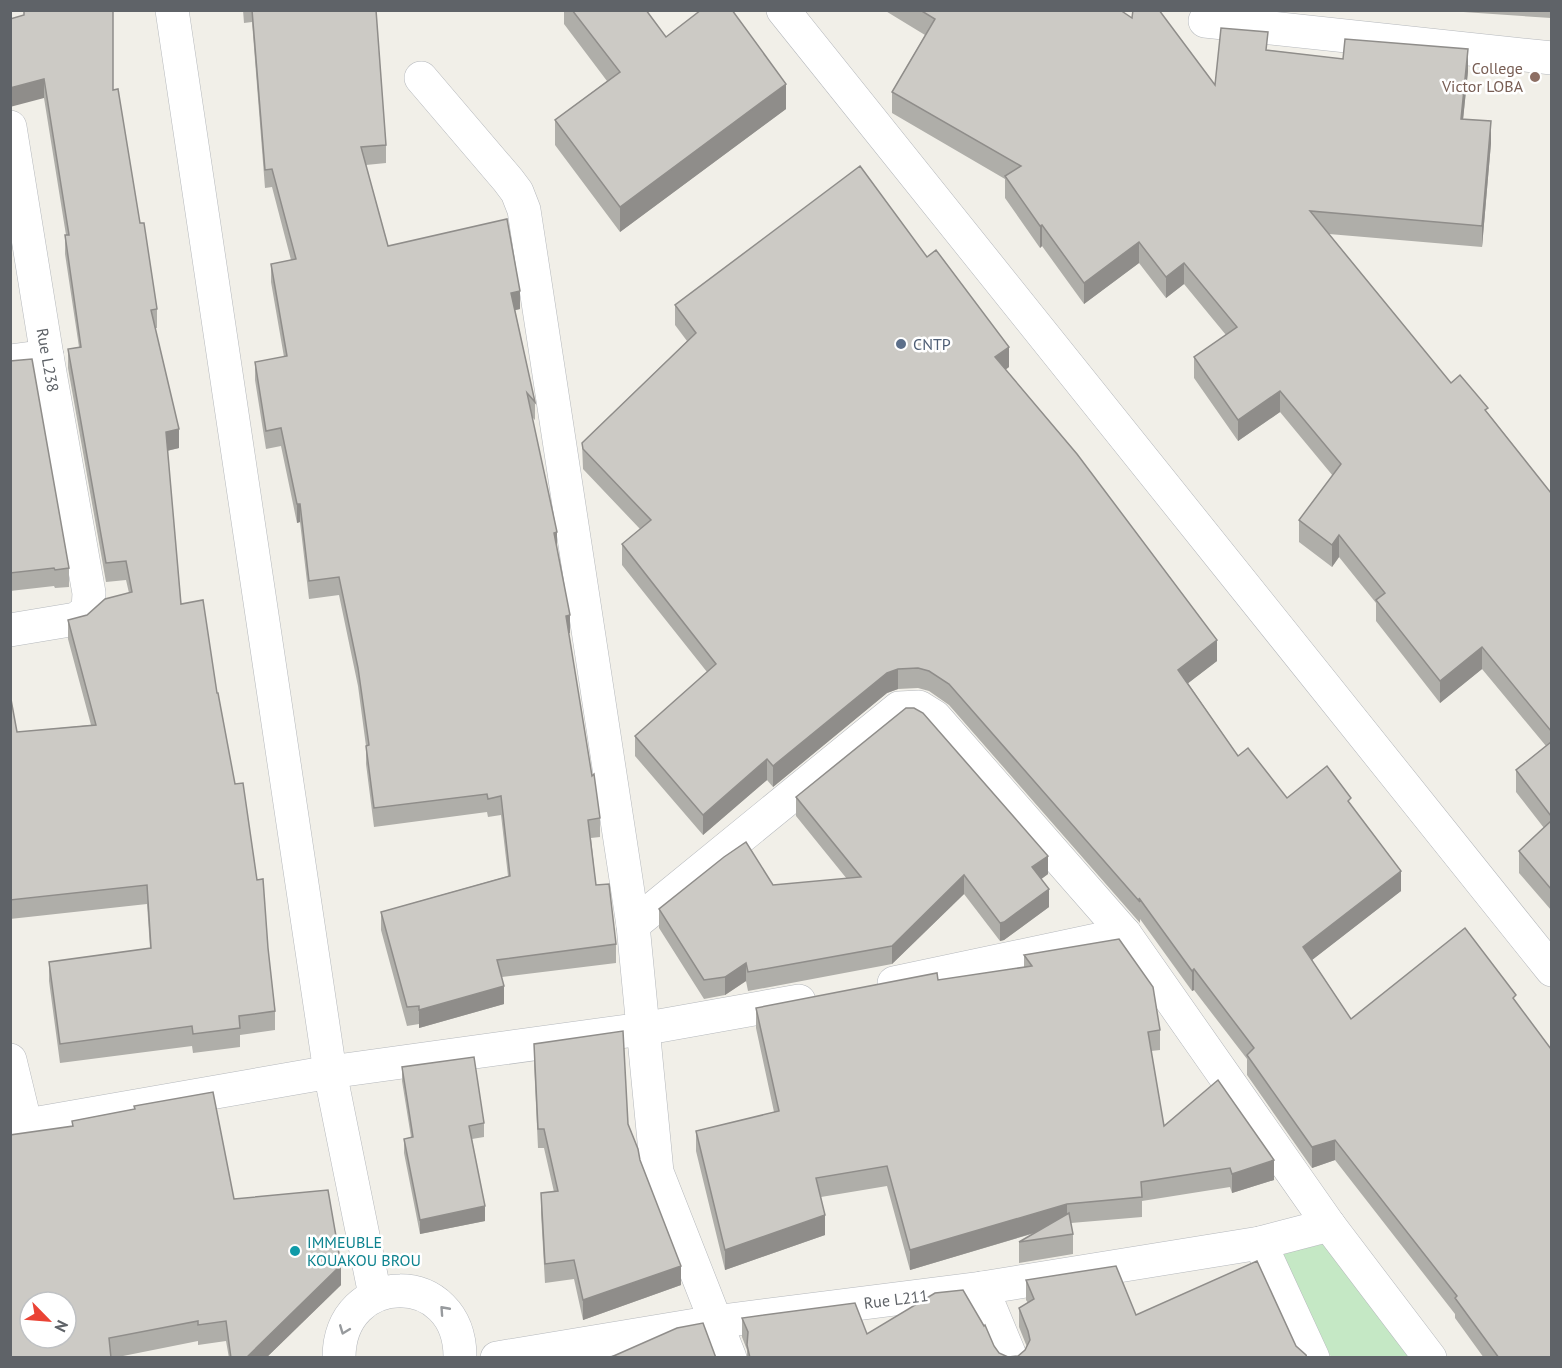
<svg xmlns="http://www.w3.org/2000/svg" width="1562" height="1368" font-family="'PT Sans',sans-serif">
<rect width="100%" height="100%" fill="#f1efe8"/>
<!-- green -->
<path fill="#c5e8c5" d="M1327,1243L1418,1357H1331L1277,1255Z"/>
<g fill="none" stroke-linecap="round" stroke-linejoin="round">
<defs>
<g id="minor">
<path d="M172,10L330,1072L375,1295"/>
<path d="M783,10L1552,970"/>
<path d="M1205,21L1552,58"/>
<path d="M421,78L508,180L517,192L524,210L633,925L657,1172L730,1358"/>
<path d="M10,127L47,356L89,593L88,610L76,619L10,630"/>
<path d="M10,361L47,356"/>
<path d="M633,925L899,708L919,707L935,717L1125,934L1329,1225L1430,1358"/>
<path d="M894,983L1125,934"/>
<path d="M10,1060L26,1126"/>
<path d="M10,1128L330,1072L642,1029L799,1001"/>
<path d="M1260,1243L1313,1358"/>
<path d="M982,1288L1011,1358"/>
<path d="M339,1358C339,1269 461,1268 460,1358"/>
<path d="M497,1358L714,1322L982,1288L1260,1243L1329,1225"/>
</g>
</defs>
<!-- minor casing -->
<use href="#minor" stroke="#b5b8bc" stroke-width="34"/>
<!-- minor -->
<use href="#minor" stroke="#fff" stroke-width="33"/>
</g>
<!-- wall -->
<g fill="#afaea9">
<path d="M243,10H376L386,145V163L366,165L388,246L520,309L515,310L535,402V420L532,417L557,550L570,633H568L592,776L600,818V837L591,838L596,885L616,944V963L502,977L504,1004L419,1028V1024L407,1026L381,930V912L508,876L501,815L488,817L487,812L374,827L366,764V746L358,686L339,595L309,599L300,522L297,523L281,446L266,449L255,380V362L284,357L271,282V264L291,260L272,187L265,188L252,22L244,23Z"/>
<path d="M564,10H646L666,37L786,109L620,232L555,145V120L607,81L564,24Z"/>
<path d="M884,10H1120L1132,18L1215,85L1268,50L1343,59L1468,71L1463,119L1491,143L1482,247L1329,234L1451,383L1488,413L1551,493V910L1519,873V851L1544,828L1516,792V770L1546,746L1482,669L1440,703L1376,621V603L1339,557L1332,567L1299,542V520L1333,476L1280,412L1238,441L1194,378V357L1226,335L1184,284L1166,298L1139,263L1084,304L1042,246L1040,248L1005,198V179L892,113V92L925,35Z"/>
<path d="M1434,10H1551V18Z"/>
<path d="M10,19L113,90L157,309V328H155L179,448L167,451L181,604L217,693L235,784L257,880L268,948L275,1011V1030L240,1035V1047L193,1053L192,1046L60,1063L49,981V962L150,948L147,904L10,919V694L17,732L91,725L68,639V620L87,615L129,593L126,580L106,582L68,368V349L79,347L65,254V235H66L44,98Z"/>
<path d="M675,305L1009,367L1005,370L1217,661L1188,683L1238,756L1287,798L1351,805L1401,891L1312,960L1351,1019L1516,1003L1551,1358H1484L1455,1318V1314L1335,1160L1312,1168L1247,1075V1059L1194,990L1192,991L1140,919V923L949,705L929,691L918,688L898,689L887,693L773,787L767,780L703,835L635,756V736L707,672L622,565V544L640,529L583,469L582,443L687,341L675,325Z"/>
<path d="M10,361L69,568V587L55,588L54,586L10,591Z"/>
<path d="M796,797L1048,874L1041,879L1049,907L1004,940L1000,941L964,894L892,964L748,991L746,981L725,995L704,999L659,928V909L773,885L847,879L796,816Z"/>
<path d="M1024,955L1160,1030V1050L1151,1051L1164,1126L1274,1180L1232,1193L1230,1187L1142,1201V1217L1071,1223L1073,1234V1254L1019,1263V1242L1035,1233L910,1270L887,1186L821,1197L825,1235L725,1270L696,1151V1131L774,1112L756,1028V1008L938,980L1024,967Z"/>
<path d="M534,1044L628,1124L681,1285L583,1320L574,1279L545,1283L541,1213V1193L554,1192L544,1148H538L534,1063Z"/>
<path d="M402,1067L484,1123V1137L472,1139L485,1221L420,1234L404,1153V1139L411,1137L402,1081Z"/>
<path d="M134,1106L234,1199L341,1285L266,1358H229L226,1341L198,1345V1341L113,1358H10L72,1126V1121L134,1109Z"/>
<path d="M1026,1280L1136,1315L1296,1346L1307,1358H747V1350L742,1337V1318L867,1334L994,1346L999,1353L1008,1357L1018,1356L1025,1350L1027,1347L1019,1327V1308L1028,1303L1026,1300Z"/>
</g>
<!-- shaded-wall -->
<g fill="#8f8d8a">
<path d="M1468,49V71L1461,140V119Z"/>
<path d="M44,79V98L10,107V88Z"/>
<path d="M786,84V109L620,232V207Z"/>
<path d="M1491,121V143L1482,247V226Z"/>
<path d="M1042,225V246L1040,248V226Z"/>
<path d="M1139,242V263L1084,304V283Z"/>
<path d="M1184,263V284L1166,298V277Z"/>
<path d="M520,291V309L511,311V293Z"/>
<path d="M1009,347V367L995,377V357Z"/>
<path d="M1280,391V412L1238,441V420Z"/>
<path d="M179,429V448L166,451V432Z"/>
<path d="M297,504H300V522L297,523Z"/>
<path d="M557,532V550L554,533Z"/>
<path d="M1339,535V557L1332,567V545Z"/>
<path d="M570,615V633L566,634V616Z"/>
<path d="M1217,640V661L1178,691V670Z"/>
<path d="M1482,647V669L1440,703V681Z"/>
<path d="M898,669V689L887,693L773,787V766L887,673Z"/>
<path d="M767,759V780L703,835V815Z"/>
<path d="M1048,856V874L1032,886V867Z"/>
<path d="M1401,871V891L1303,967V947Z"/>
<path d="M964,875V894L892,964V946Z"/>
<path d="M1049,889V907L1004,940L1000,941V923Z"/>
<path d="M746,963V981L725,995V977Z"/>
<path d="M1194,969V990L1192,991V971Z"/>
<path d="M504,986V1004L419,1028V1010Z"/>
<path d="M1335,1140V1160L1312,1168V1147Z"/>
<path d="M1274,1160V1180L1232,1193V1174Z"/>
<path d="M1067,1204V1223L910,1270V1250Z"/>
<path d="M485,1206V1221L420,1234V1220Z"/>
<path d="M825,1215V1235L725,1270V1250Z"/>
<path d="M341,1265V1285L266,1358H246Z"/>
<path d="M681,1266V1285L583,1320V1300Z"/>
</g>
<!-- building -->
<g fill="#cccac5" stroke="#8f8d8a" stroke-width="1.5" fill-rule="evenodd">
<path d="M24,10H113V90L118,89L140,223H144L157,309L151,310L179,429L166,432L181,604L203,600L217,693H218L235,784L243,783L257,880L263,879L268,948L275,1011L239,1016L240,1028L193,1034L192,1026L60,1044L49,962L151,948L147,885L10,900V694L17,732L96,725L68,620L87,615L105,599L132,592L126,561L106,563L68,349L81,347L65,235H69L44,79L10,88V19L24,15Z"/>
<path d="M252,10H376L386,145L361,147L388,246L507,219L520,291L511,293L535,402L527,393L557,532L554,533L570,615L566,616L592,776L594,774L600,818L588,820L596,885L609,884L616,944L497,960L504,986L419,1010V1006L407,1007L381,912L510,876L501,796L488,799L487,794L374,808L366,746L369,745L358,668L339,577L309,581L300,504H297L281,428L266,431L255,362L287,356L271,264L296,259L272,169L265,170Z"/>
<path d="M572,10H646L666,37L701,10H732L786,84L620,207L555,120L620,72Z"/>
<path d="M920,10H1120L1132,18L1133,10H1159L1215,85L1221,28L1268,32L1266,50L1343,59L1345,39L1468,49L1461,119L1491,121L1482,226L1310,211L1451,383L1460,375L1488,408L1485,410L1551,493V731L1482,647L1440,681L1376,600L1385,593L1339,535L1332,545L1299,520L1341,464L1280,391L1238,420L1194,357L1237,327L1184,263L1166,277L1139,242L1084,283L1042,225L1040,226L1005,176L1021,166L892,92L935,19Z"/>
<path d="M860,166L927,257L936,250L1009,347L995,357L1077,454L1217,640L1178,670L1238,756L1248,748L1287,798L1327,766L1351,798L1348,801L1401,871L1303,947L1351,1019L1465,928L1516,995L1513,998L1551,1049V1358H1499L1455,1298L1457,1296L1335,1140L1312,1147L1247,1055L1254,1048L1194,969L1192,971L1139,898L1140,902L949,684L929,671L918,668L898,669L887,673L773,766L767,759L703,815L635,736L716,664L622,544L651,520L583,449L582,443L696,333L675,305Z"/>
<path d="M32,359L69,568L55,570L54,568L10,573V361Z"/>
<path d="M906,708H914L923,713L1048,856L1032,867L1049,889L1004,922L1000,923L964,875L892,946L748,972L746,963L725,977L704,980L659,909L724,857L746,842L773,885L861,877L796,797Z"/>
<path d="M1551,742V816L1516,770Z"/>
<path d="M1551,821V889L1519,851Z"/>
<path d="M1119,939L1153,987L1160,1030L1148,1032L1164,1126L1218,1080L1274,1160L1232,1174L1230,1168L1141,1182L1142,1197L1067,1204L910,1250L887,1166L816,1178L825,1215L725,1250L696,1131L779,1111L756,1008L937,973L938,980L1032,966L1024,955Z"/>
<path d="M623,1031L628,1124L638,1149L640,1160L681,1266L583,1300L574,1260L545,1264L541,1193L558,1191L544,1129H538L534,1044Z"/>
<path d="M474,1057L484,1123L469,1126L485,1206L420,1220L404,1139L413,1137L402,1067Z"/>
<path d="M213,1092L234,1199L328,1190L341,1265L246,1358H231L226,1321L198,1325V1321L109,1338L111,1358H10V1135L73,1126L72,1121L135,1109L134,1106ZM30,1302H66V1338H30Z"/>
<path d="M1069,1213L1073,1234L1019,1242Z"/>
<path d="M1257,1261L1296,1346L1306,1355L1307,1358H750L747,1345L748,1332L742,1318L855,1303L867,1334L935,1293L963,1290L984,1326L985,1325L994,1346L999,1353L1008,1357L1018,1356L1025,1350L1030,1340L1028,1331L1019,1308L1034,1299L1026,1280L1116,1266L1136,1315Z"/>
<path d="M703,1323L716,1358H609L677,1328Z"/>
</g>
<!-- one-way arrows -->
<defs><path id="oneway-chevron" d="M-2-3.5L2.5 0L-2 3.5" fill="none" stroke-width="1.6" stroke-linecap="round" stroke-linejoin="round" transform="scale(1.5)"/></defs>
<g stroke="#979a9d">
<use href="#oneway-chevron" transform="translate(444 1310) rotate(-132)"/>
<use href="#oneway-chevron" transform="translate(344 1330) rotate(111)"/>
</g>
<!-- markers -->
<circle fill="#8d6e63" stroke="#fff" stroke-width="2" cx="1535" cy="77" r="6"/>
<circle fill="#5c6f8a" stroke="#fff" stroke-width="2" cx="901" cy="344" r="6"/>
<circle fill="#0f9aa8" stroke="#fff" stroke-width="2" cx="295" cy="1251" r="6"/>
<g text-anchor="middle" stroke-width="5" stroke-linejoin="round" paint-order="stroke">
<!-- education labels -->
<g font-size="16" fill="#785e54" stroke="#fff" text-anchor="end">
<text x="1523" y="74">College<tspan x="1523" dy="18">Victor LOBA</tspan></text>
</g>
<!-- service labels -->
<g font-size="16" fill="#4e5e75" stroke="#fff" text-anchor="start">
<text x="913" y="350">CNTP</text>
</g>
<!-- street labels -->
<g font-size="16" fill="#5f6368" stroke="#fff">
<text transform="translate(48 360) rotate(80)" y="6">Rue L238</text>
<text transform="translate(896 1299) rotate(-7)" y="6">Rue L211</text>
</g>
<!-- culture labels -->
<g font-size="16" fill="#0d838f" stroke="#fff" text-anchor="start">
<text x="307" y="1248">IMMEUBLE<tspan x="307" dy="18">KOUAKOU BROU</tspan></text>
</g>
</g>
<!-- border -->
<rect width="1562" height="1368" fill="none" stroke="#5f6368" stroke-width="24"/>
<!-- north arrow -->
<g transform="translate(48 1320) rotate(115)"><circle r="28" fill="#ffffff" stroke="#bfc1c3" stroke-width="1.5"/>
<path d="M0-4.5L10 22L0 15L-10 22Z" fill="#ea4335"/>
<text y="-9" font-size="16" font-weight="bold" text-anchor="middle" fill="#5f6368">N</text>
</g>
</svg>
